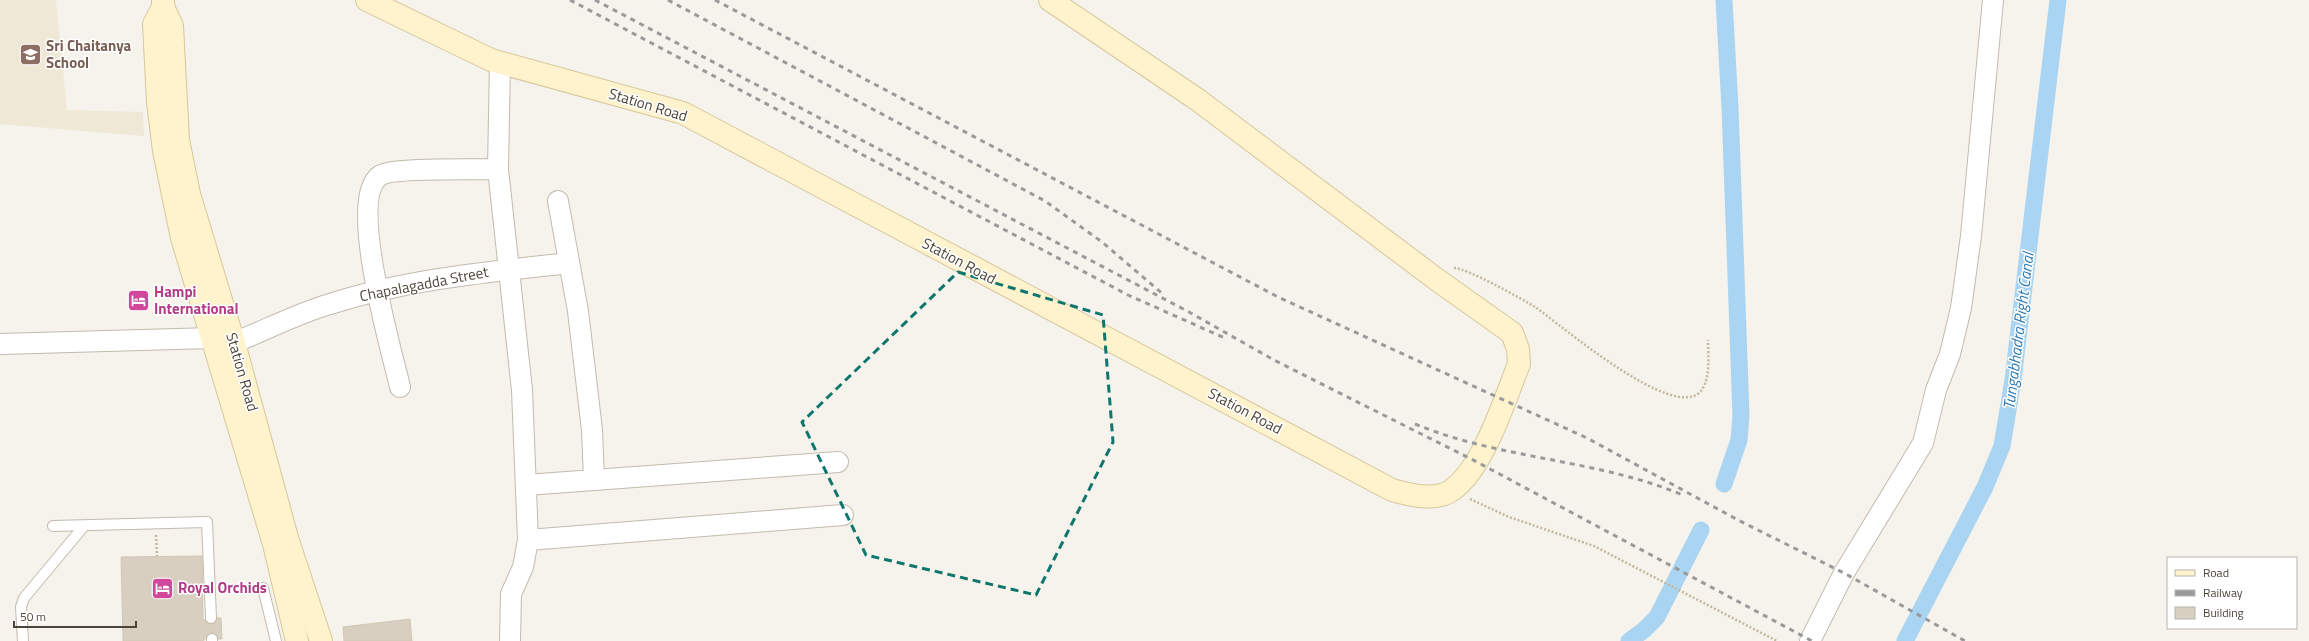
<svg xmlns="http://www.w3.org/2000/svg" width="2309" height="641" font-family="'Titillium Web',sans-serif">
<rect width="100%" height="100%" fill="#f6f3ec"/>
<!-- education -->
<path fill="#efe8d6" d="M0,0H56L67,110L143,112L144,136L0,124Z"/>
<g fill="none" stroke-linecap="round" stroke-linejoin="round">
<!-- canal -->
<g stroke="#a9d4f2" stroke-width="17">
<path d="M1724,0L1730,107L1741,416L1739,440L1724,484"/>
<path d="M1629,641L1644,630L1657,617L1701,530"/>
<path d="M1905,641L1985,487L2002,446L2013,380L2058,0"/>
</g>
</g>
<!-- building -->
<g fill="#d8cfc1" stroke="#d3c7b4">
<path d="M202,556L203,619L211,624L215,623L217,618H221L222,639H218L216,634L212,633L203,641H123L121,557Z"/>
<path d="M410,619L412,641H344L343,627Z"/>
</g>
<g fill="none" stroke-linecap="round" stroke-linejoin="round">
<defs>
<g id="lane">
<path d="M53,526L207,522L211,618"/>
<path d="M263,588L276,641"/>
<path d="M212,639V641"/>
<path d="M23,641L21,607L24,598L84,526"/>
</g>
<g id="street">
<path d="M500,62L498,169L522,390L528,540L523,567L511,594L510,641"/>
<path d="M558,201L578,311L592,430L594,480"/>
<path d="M0,344L212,338"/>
<path d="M220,348C257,335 292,315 330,304C408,279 489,272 569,263"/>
<path d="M400,387C392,352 346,196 381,175C395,167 477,170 498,169"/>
<path d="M526,485L838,462"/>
<path d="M528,540L843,515"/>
<path d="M1810,641L1844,573L1923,443L1936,390L1950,354L1961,308L1971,236L1993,0"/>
</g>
<g id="secondary">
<path d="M163,0V7L154,24L158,102L164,151L182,238L274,544L297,641"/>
<path d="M367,0L491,60L683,113L1392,490C1409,495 1436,502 1452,490C1484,467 1504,401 1519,364L1518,349L1512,333L1436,279L1198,100L1050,0"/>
<path d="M163,7L172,26L178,140L189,194L234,343L287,538L321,641"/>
</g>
</defs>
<!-- lane casing -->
<use href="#lane" stroke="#c2bbae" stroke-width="12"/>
<!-- street casing -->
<use href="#street" stroke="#c2bbae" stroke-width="22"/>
<!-- secondary casing -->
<use href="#secondary" stroke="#d6c79b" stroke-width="24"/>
<!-- path -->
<g stroke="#c4b79f" stroke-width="2.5" stroke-dasharray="2 2" stroke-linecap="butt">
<path d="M1454,268C1467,268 1522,299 1535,307C1560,324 1674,423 1701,391C1711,378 1708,355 1708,340"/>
<path d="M1470,499L1509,517L1594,546L1777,641"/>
<path d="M156,535L157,556"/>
</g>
<!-- lane -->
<use href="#lane" stroke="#fff" stroke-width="10"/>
<!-- street -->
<use href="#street" stroke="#fff" stroke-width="20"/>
<!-- secondary -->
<use href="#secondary" stroke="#fff3cd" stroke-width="22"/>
<!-- rail -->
<g stroke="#9a9a9a" stroke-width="3" stroke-dasharray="5 5" stroke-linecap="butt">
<path d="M570,0L1128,295L1227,339"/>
<path d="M595,0L1189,312L1274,360L1477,462L1812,641"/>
<path d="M668,0L1045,201L1102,242L1164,295"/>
<path d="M715,0L1278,297L1587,438L1738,520L1844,573L1965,641"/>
<path d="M1415,424C1502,460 1599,459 1685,496"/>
</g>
</g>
<!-- marked area -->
<path fill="none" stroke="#0f766e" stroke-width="3" stroke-dasharray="8 5" stroke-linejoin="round" d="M958,272L1103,315L1113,442L1036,595L866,555L802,422Z"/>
<!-- icons -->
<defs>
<symbol id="school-square" viewBox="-11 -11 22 22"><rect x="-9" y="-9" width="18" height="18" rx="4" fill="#8d6e63" stroke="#fff"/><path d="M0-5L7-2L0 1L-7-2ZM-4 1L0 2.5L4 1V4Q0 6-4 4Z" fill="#fff"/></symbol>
<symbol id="hotel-square" viewBox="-11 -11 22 22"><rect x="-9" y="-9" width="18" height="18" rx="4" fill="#d1479c" stroke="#fff"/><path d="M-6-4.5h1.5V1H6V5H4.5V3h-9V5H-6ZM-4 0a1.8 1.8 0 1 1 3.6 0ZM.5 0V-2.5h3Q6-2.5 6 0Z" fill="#fff"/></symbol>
</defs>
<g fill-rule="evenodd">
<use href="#school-square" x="18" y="42" width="25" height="25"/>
<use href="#hotel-square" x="126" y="288" width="25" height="25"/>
<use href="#hotel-square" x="150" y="576" width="25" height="25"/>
</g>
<g text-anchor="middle" stroke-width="3" stroke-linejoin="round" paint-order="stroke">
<!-- education labels -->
<g font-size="15" font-weight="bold" fill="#785e54" stroke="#fff" text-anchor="start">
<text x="46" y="51">Sri Chaitanya<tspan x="46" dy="17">School</tspan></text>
</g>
<!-- street labels -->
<g font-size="15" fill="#4b4439" stroke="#fff">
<text transform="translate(648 105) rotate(17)" y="5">Station Road</text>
<text transform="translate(959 261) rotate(28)" y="5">Station Road</text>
<text transform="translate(424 284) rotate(-11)" y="5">Chapalagadda Street</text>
<text transform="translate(242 372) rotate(74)" y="5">Station Road</text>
<text transform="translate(1245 411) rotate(28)" y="5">Station Road</text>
</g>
<!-- hotel labels -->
<g font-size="15" font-weight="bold" fill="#b23c85" stroke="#fff" text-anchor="start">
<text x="154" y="297">Hampi<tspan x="154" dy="17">International</tspan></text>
<text x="178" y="593">Royal Orchids</text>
</g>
<!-- water labels -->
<g font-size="16" font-style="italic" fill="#2e7ab2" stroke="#fff">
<text transform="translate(2018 331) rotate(-83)" y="6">Tungabhadra Right Canal</text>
</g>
</g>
<!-- legend -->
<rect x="2167" y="557" width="130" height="72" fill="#ffffff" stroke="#b7b4b0"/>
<rect x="2175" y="570" width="20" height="6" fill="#fff3cd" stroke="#b7b4b0"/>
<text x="2203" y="577" font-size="12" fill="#4b4439">Road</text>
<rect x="2175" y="590" width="20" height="6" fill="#9a9a9a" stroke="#b7b4b0"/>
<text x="2203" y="597" font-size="12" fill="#4b4439">Railway</text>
<rect x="2175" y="607" width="20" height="12" fill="#d8cfc1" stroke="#b7b4b0"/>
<text x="2203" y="617" font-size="12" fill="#4b4439">Building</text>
<!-- scale -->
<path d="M14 621v6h122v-6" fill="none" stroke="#4b4439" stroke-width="2"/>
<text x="20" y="621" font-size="12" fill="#4b4439" stroke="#ffffff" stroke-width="3" paint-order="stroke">50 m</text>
</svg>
